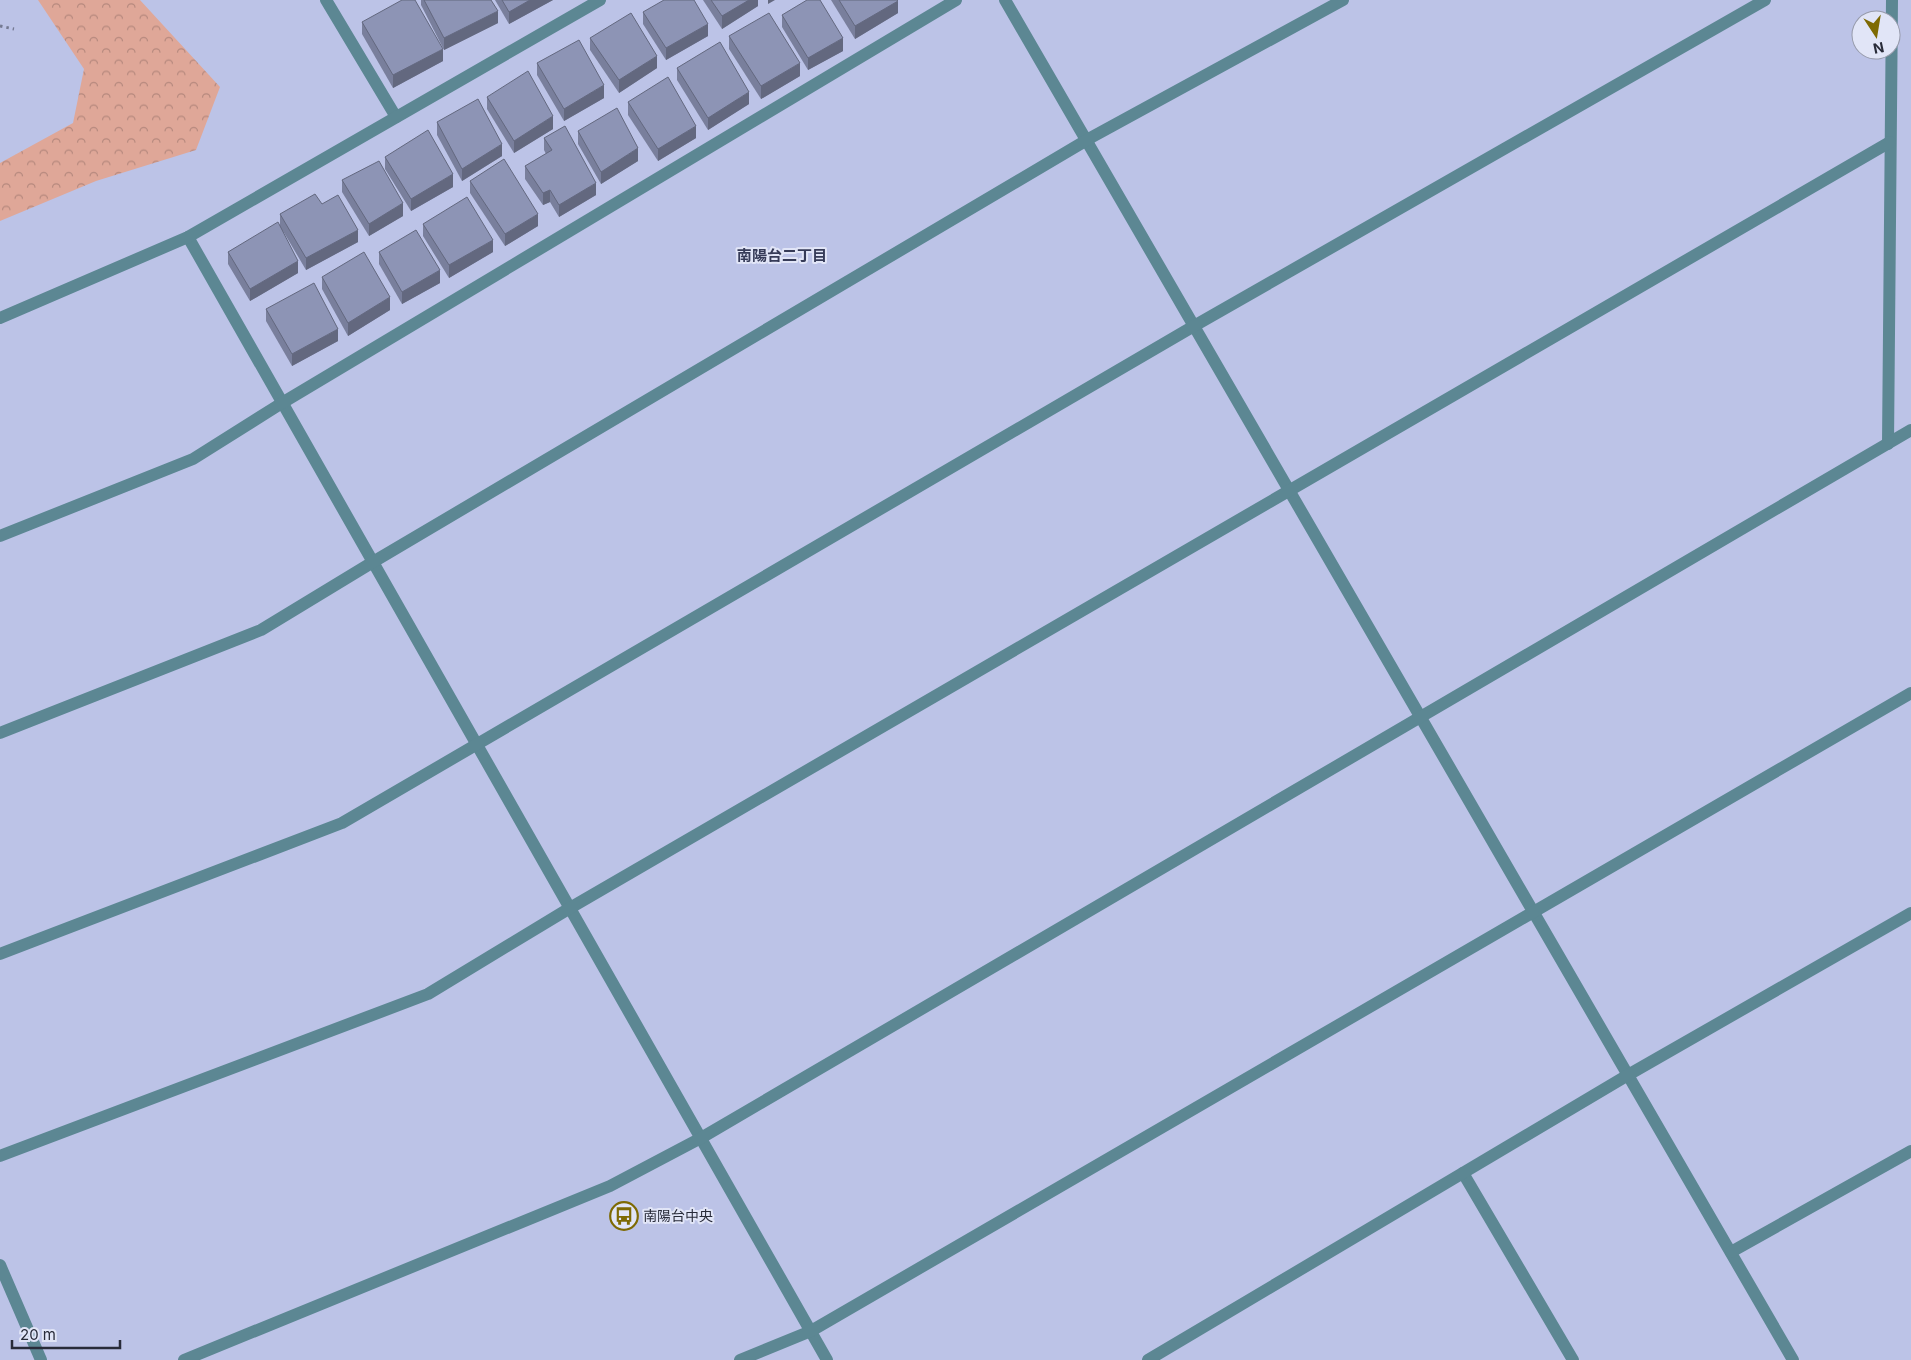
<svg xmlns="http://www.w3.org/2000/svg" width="1911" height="1360" font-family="Inter,'Noto Sans JP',sans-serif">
<defs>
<pattern id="forest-crowns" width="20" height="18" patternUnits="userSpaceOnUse" patternTransform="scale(1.25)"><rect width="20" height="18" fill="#dfa798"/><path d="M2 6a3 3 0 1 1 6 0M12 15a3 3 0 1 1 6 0" fill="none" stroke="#b5887d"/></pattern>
</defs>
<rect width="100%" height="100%" fill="#bcc3e7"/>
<!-- forest -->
<path fill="url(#forest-crowns)" d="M38,0H140L220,87L196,150L96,181L0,221V163L73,123L84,69Z"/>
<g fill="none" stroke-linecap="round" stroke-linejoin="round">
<!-- path -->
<path stroke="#747992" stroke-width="3" stroke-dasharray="2.5 4" stroke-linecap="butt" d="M0,26L14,29"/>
<!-- minor -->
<g stroke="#5c8793" stroke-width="12">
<path d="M326,0L396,117"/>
<path d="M1005,0L1793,1360"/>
<path d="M188,237L827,1360"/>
<path d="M0,318L188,237L600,0"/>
<path d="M1888,444L1892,0"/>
<path d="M0,536L193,459L282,403L956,0"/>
<path d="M0,733L261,630L373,562L1092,137L1343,0"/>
<path d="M0,954L342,823L1194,326L1765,0"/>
<path d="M0,1156L428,994L570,908L1890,142"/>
<path d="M1463,1173L1573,1360"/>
<path d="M1731,1252L1911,1151"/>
<path d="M0,1265L41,1360"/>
<path d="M184,1360L610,1186L701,1138L1911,430"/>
<path d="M740,1360L811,1331L1911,693"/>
<path d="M1148,1360L1628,1075L1911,913"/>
</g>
</g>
<!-- wall -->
<g fill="#797f9c">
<path d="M421,0H491L498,23L444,50L421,5Z"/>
<path d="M495,0H553L509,24Z"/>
<path d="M703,0H758V6L722,29Z"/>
<path d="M831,0H897L898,13L855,39Z"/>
<path d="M643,12L708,36L666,60L643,24Z"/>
<path d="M782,15L843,51L808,70L782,27Z"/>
<path d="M362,22L443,61L393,88L362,34Z"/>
<path d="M729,36L800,76L761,99L729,49Z"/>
<path d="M590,38L657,68L619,93L590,50Z"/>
<path d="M537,63L604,98L564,121L537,75Z"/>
<path d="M677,68L749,104L708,130L677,80Z"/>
<path d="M487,97L553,129L514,153L487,109Z"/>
<path d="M628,102L696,138L658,161L628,115Z"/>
<path d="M437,122L502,156L462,181L437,135Z"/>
<path d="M578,131L638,161L601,184L578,144Z"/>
<path d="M544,138L596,195L559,217L550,202L543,205L525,179V166L546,154L544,150Z"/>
<path d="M385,157L453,187L411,211L385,169Z"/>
<path d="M342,180L403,216L369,236L342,192Z"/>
<path d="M470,181L538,226L505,246L470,193Z"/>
<path d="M322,204L358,242L306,270L283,231L298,273L250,301L228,264V252L280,225V214Z"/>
<path d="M423,224L493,252L449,278L423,236Z"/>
<path d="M379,252L440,283L402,304L379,264Z"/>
<path d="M322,277L390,310L348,336L322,289Z"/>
<path d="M266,309L338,341L292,366L266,321Z"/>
</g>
<!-- shaded-wall -->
<g fill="#63687f">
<path d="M530,0H553L509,24V12Z"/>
<path d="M749,0H758V6L722,29V16Z"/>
<path d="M768,0H775L768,4Z"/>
<path d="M898,1V13L855,39V26Z"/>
<path d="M498,11V23L444,50V38Z"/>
<path d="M708,24V36L666,60V48Z"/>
<path d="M843,38V51L808,70V58Z"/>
<path d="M443,49V61L393,88V75Z"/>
<path d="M657,56V68L619,93V80Z"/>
<path d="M800,63V76L761,99V86Z"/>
<path d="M604,85V98L564,121V109Z"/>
<path d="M749,92V104L708,130V118Z"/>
<path d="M553,116V129L514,153V141Z"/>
<path d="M696,126V138L658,161V149Z"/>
<path d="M502,144V156L462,181V169Z"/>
<path d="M638,148V161L601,184V172Z"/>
<path d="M453,174V187L411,211V199Z"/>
<path d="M596,183V195L559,217V205Z"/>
<path d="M550,190V202L543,205V193Z"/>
<path d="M403,203V216L369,236V224Z"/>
<path d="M538,214V226L505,246V234Z"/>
<path d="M358,230V242L306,270V258Z"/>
<path d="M493,240V252L449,278V265Z"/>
<path d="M298,261V273L250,301V289Z"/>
<path d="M440,270V283L402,304V292Z"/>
<path d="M390,297V310L348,336V323Z"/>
<path d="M338,329V341L292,366V354Z"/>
</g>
<!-- building -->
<g fill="#8d94b5" stroke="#63687f">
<path d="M402,0H415L443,49L393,75L362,22Z"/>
<path d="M424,0H491L498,11L444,38Z"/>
<path d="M502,0H530L509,12Z"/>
<path d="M664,0H694L708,24L666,48L643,12Z"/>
<path d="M711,0H749L722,16Z"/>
<path d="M807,0H820L843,38L808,58L782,15Z"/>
<path d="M839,0H897L898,1L855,26Z"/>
<path d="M631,13L657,56L619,80L590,38Z"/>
<path d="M769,13L800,63L761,86L729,36Z"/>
<path d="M579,40L604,85L564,109L537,63Z"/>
<path d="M720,42L749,92L708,118L677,68Z"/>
<path d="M528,71L553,116L514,141L487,97Z"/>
<path d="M668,77L696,126L658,149L628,102Z"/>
<path d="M478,99L502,144L462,169L437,122Z"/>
<path d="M617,108L638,148L601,172L578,131Z"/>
<path d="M565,126L596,183L559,205L550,190L543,193L525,166L552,150L544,138Z"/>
<path d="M428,130L453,174L411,199L385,157Z"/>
<path d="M504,159L538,214L505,234L470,181Z"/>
<path d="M379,161L403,203L369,224L342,180Z"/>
<path d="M315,194L322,204L338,195L358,230L306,258L280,214Z"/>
<path d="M467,197L493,240L449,265L423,224Z"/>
<path d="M278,222L298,261L250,289L228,252Z"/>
<path d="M416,230L440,270L402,292L379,252Z"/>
<path d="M364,252L390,297L348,323L322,277Z"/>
<path d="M314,283L338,329L292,354L266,309Z"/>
</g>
<!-- icons -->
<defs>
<symbol id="bus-ring" viewBox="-11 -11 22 22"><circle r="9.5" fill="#e1e5f7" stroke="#7e6a03" stroke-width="1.5"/><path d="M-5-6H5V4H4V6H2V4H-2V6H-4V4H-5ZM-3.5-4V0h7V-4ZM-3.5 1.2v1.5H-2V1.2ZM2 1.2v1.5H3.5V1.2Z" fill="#7e6a03"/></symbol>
</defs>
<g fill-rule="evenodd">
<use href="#bus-ring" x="608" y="1200" width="32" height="32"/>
</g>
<g text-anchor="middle" stroke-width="4" stroke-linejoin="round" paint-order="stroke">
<!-- poi labels -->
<g font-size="14" fill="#282b39" stroke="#e1e5f7" text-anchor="start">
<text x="643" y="1221">南陽台中央</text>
</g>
<!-- neighbourhood labels -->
<g font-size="15" font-weight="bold" fill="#363b58" stroke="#e1e5f7">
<text x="782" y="261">南陽台二丁目</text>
</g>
</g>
<!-- north arrow -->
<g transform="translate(1876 35) rotate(168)"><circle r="24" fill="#e1e5f7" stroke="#979bab"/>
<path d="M0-4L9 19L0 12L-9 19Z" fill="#7e6a03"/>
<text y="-8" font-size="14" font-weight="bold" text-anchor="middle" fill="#282b39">N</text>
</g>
<!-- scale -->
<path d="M12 1340v8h108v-8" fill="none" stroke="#282b39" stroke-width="2.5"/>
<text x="20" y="1340" font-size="15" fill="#282b39" stroke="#e1e5f7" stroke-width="4" paint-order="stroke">20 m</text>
</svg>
